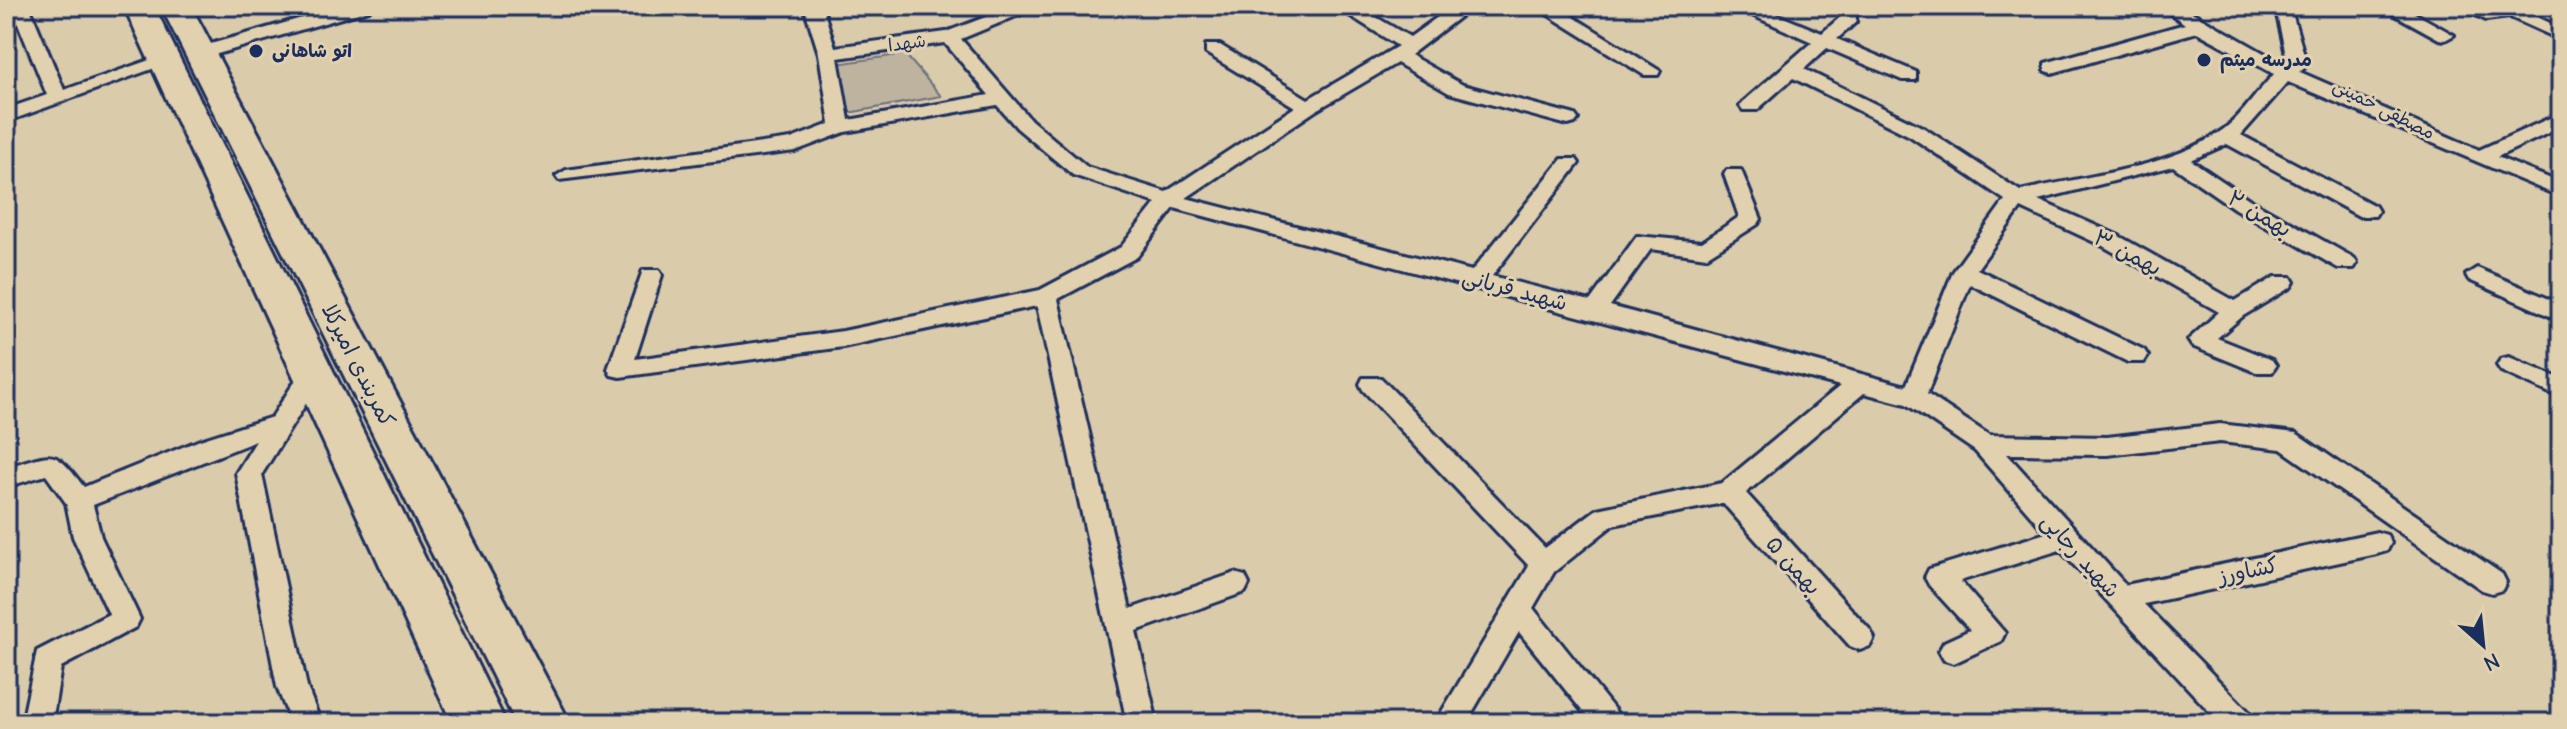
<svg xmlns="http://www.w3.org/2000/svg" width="2567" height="729" font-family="'Comic Neue','Playpen Sans Arabic',sans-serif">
<rect width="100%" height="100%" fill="#dacbab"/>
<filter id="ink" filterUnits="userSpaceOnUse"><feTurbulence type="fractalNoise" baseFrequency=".0125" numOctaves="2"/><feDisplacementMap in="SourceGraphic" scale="16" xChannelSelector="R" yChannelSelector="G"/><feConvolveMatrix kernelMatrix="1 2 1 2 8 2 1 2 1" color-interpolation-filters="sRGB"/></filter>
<g filter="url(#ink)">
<!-- green -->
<path fill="#beb39f" stroke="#6c717e" stroke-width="2" d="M905,54L941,96L832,116L829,65Z"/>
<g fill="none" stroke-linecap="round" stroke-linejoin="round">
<defs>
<g id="minor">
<path d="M11,6H29L64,90L158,57L165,55L174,61L6,122V109L47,95Z"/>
<path d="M344,6H372L369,10L207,57L200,59L191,53L193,49Z"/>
<path d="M804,6H822L835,47L946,32L1015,6H1040L961,39L1031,120L1087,167L1166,192L1295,107L1206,53V45H1220L1308,99L1398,46L1335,6H1357L1410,37L1453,6H1474L1410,55L1463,85L1575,115L1578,119L1575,123L1568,125L1449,93L1397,63L1315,111L1186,198L1472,271L1562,159H1576L1579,163L1576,167L1492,276L1590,301L1637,236L1702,242L1739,217L1724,174L1727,170H1741L1761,219L1758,224L1706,257L1651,249L1610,306L1906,386L1953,272L2005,200L1910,136L1793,78L1757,110H1743L1740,106L1743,102L1812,42L1732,6H1756L1822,33L1844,14H1856V22L1837,39L1916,72V80H1902L1827,48L1804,69L1924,128L2020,191C2083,176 2173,168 2224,129C2244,114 2257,91 2274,74L2197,32L2052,73L2045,71V63L2185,24L2160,6H2181L2285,65L2288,63L2275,6H2327L2318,11L2292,13L2307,65L2300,72L2479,150L2561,113V127L2497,157L2561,183V197L2288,82L2241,135L2375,206L2378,211L2375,216H2359L2227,144L2191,160L2249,199L2354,258L2357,263L2354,268H2338L2235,209L2173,166L2038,200L2119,236L2235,301L2275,277H2291L2294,282L2291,287L2243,316L2217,338L2272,360L2276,366L2272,372H2256L2192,346L2188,340L2219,312L2103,246L2021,208L1977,269L2144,350L2148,356L2144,362H2128L1970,284L1927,394L1989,435L2107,437L2220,424L2296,433L2502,574L2506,582L2502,590L2492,593L2482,590L2281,449L2220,442L2107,455L2007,454L2126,585L2377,532L2387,535L2391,543L2387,551L2377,554L2144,604L2251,714L2255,723H2220L2060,550L1960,581L2005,633L2001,641L1954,663L1944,660L1939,651L1944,642L1970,630L1929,585L1925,577L1929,569L2046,533L1975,451L1906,404L1864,393L1746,493L1870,630L1874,638L1870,646L1860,650L1850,646L1723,503L1613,525L1554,572L1533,608L1625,723H1592L1519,632L1466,723H1435L1529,566L1363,390L1360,384L1363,378H1381L1545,548L1597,509L1722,483L1840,386L1174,208L1137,257L1058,299L1130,609L1235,573L1245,576L1249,584L1245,592L1136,631L1157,723H1127L1037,306L843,347L620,377L611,375L608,369L643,270H659L662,275L635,359L843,331L1040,290L1121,247L1156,203L1073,175L1017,128L997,105L845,132L795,151L559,180L556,176L566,170L791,139L830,124L819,54ZM945,43L989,95L849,120L838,58Z"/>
<path d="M1534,6H1556L1660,71L1658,75H1644Z"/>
<path d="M2379,6H2402L2454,35L2445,40L2439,39Z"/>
<path d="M2457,6L2488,9L2513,6L2561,28V40L2510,17L2486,20Z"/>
<path d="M2477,268L2561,304V321L2469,280L2466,275Z"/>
<path d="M2509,357L2561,379V398L2501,371L2497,365L2501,359Z"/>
<path d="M313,365L322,367L325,373L262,474L307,687L321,723H291L277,687L236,473L256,441L93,505L101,537L140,619L136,627L61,667L52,723H22L37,651L109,614L73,537L66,503L46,475L6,487V467C54,454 52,445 84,487L200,440L272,417L304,367Z"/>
</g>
<g id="trunk">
<path d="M124,6H154L506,723H452Z"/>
<path d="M161,6H191L570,723H516Z"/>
</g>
</defs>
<!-- minor casing -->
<use href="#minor" stroke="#1b2f5e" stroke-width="6"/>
<!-- trunk casing -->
<use href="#trunk" stroke="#1b2f5e" stroke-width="6"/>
<!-- minor -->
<use href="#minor" fill="#e2d1ae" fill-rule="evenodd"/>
<!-- trunk -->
<use href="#trunk" fill="#e2d1ae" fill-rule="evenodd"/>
</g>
</g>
<!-- markers -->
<g fill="#1b2f5e" stroke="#e2d1ae" stroke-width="3">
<circle cx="256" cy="51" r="8"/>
<circle cx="2204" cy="60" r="8"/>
</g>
<g text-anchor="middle" stroke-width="6" stroke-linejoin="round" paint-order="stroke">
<!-- far-street labels -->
<g font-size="18" fill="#1b2f5e" stroke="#e2d1ae">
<text transform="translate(907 43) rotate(-8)" y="6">شهدا</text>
<text transform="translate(2384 109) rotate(27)" y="6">مصطفی خمینی</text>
</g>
<!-- far-poi labels -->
<g font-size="18" font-weight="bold" fill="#1b2f5e" stroke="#e2d1ae" text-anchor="start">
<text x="272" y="57">اتو شاهانی</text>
<text x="2220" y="66">مدرسه میثم</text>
</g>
<!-- street labels -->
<g font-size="22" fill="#1b2f5e" stroke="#e2d1ae">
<text transform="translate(2260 213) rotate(31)" y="8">بهمن ۲</text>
<text transform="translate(2128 252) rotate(28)" y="8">بهمن ۳</text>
<text transform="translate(1515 289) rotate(15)" y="8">شهید قربانی</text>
<text transform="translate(359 365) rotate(63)" y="8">کمربندی امیرکلا</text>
<text transform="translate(2081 555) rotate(48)" y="8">شهید رجایی</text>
<text transform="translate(1794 565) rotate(48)" y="8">بهمن ۵</text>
<text transform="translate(2248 570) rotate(-12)" y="8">کشاورز</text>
</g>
</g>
<!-- margin -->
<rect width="2567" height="729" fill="none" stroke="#e2d1ae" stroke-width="32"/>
<rect x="16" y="16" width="2535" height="697" fill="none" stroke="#1b2f5e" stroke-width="3" filter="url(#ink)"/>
<!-- north arrow -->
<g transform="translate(2483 645) rotate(153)" stroke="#e2d1ae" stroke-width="6" paint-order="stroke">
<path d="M0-6L14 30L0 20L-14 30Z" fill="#1b2f5e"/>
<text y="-12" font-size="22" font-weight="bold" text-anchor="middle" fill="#1b2f5e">N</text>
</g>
</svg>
